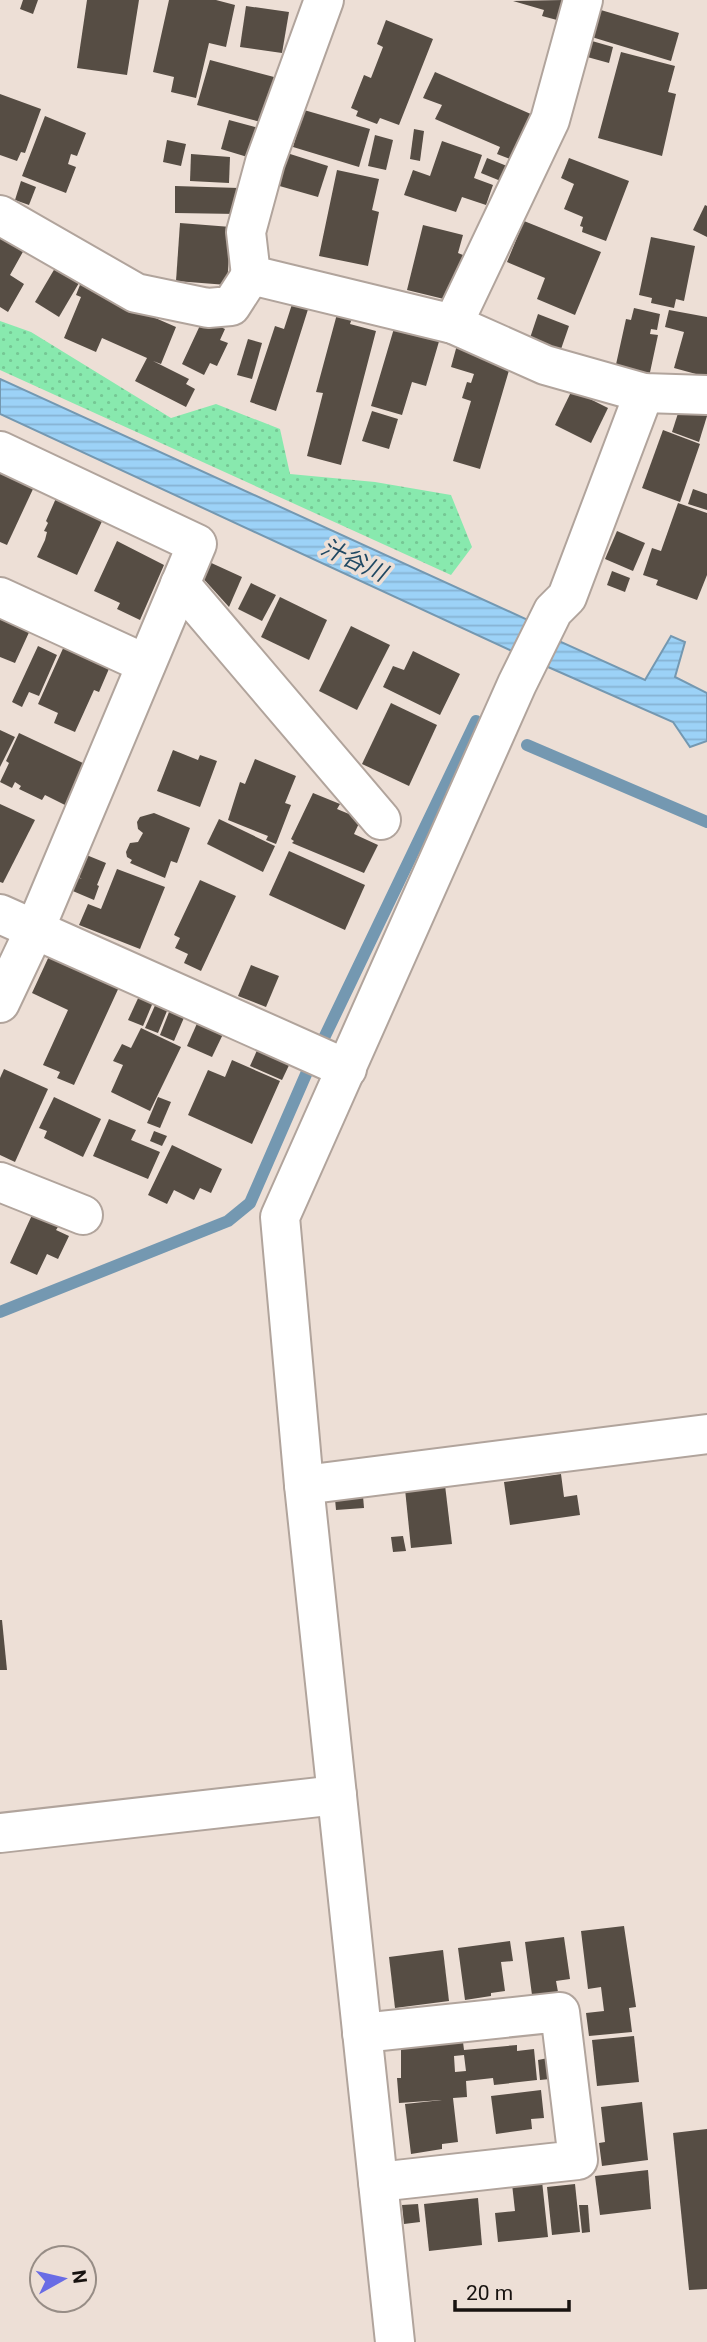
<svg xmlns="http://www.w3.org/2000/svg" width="707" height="2342" font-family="Roboto,'Noto Sans JP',sans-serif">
<defs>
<pattern id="grass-dots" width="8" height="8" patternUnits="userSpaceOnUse" patternTransform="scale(1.75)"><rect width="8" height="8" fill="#88e9ae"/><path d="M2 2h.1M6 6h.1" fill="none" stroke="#75c794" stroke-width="1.8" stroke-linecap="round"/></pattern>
<pattern id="water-rules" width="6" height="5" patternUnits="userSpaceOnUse" patternTransform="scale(1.75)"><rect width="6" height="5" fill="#9cd2f7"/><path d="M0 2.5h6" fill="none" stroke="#86b3d3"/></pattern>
</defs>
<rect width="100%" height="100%" fill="#eddfd6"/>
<!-- grass -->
<path fill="url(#grass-dots)" d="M0,321L31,332L171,418L216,404L280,429L290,474L375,482L451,495L472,547L451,575L0,370Z"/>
<!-- water -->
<path fill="url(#water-rules)" stroke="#7498b1" stroke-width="2" d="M0,379L528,620L552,638L645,680L671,636L685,642L675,677L707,693V741L690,747L673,722L514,652L0,414Z"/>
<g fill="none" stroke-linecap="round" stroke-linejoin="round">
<!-- stream -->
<g stroke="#7498b1" stroke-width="12">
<path d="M527,745L707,822"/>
<path d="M324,1038L476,721"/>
<path d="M0,1312L228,1221L250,1203L307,1072"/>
</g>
</g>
<!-- building -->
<g fill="#564d44" fill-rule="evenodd">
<path d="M23,0H38L33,14L20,9Z"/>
<path d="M87,0H139L127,75L77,68Z"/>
<path d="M169,0H216L235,5L226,47L209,43L196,98L171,92L174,77L153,72Z"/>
<path d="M563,0L557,20L542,16L544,10L513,1Z"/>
<path d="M246,6L289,12L282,53L240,47Z"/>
<path d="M594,8L679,33L671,61L585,35Z"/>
<path d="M386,20L433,39L399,125L380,118L377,124L356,116L358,111L351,108L364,75L371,78L383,47L377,44Z"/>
<path d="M585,39L613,47L609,63L580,55Z"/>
<path d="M621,52L675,66L668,92L676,94L662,156L598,138Z"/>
<path d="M210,60L274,77L271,90L274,91L264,123L197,105Z"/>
<path d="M435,72L533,115L513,160L497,154L500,147L435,119L442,105L423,98Z"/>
<path d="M0,94L41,109L25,153L21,152L17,161L0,155Z"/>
<path d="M304,110L370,129L359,167L293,147Z"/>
<path d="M45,116L86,133L77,156L71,154L68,164L76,167L66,193L22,176Z"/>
<path d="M229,120L262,129L254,159L221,149Z"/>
<path d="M414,129L424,131L420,161L410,159Z"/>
<path d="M375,135L393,140L386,170L368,166Z"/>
<path d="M167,140L186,144L181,166L163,162Z"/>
<path d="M442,141L482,155L474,178L493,185L486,205L462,197L456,212L404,195L413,170L430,176Z"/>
<path d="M287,153L328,166L318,197L276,185Z"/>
<path d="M191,154L230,157L229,183L190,181Z"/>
<path d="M487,158L514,169L508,184L481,173Z"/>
<path d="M569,158L629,181L606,241L582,232L583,227L580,226L583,217L564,209L574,184L561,178Z"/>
<path d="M337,170L379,179L372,210L379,212L368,266L319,256Z"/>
<path d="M21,181L36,187L29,205L15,200Z"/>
<path d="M175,186L239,188L238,214L175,213Z"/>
<path d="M705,205L707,206V237L693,230Z"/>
<path d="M524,221L601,252L575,315L537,299L545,278L507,262Z"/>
<path d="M180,223L231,227L227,285L176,281Z"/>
<path d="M0,224L29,241L10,275L24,284L8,312L0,307Z"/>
<path d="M423,225L463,235L458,253L463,255L452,301L407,290Z"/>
<path d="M651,237L695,246L684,301L676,299L674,308L651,303L652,298L639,295Z"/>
<path d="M58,263L86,271L59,317L35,302Z"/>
<path d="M85,272L157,307L153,317L176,327L161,364L153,361L189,379L186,384L195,389L186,407L135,381L147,358L102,338L96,352L64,338L81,297L76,295Z"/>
<path d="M294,298L310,303L276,411L250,402L275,326L284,329Z"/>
<path d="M634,308L660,314L657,330L651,329L650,334L658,335L649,377L615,369L626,319L631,320Z"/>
<path d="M669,310L707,317V377L674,368L684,332L665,327Z"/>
<path d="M337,314L352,318L350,324L376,331L341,465L307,456L323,393L316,392Z"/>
<path d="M538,314L569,326L560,352L529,341Z"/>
<path d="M203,319L225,329L220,340L228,343L217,366L210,363L204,375L182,364Z"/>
<path d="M395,325L440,338L426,386L412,382L402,415L371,406Z"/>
<path d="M248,339L262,343L252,379L237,375Z"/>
<path d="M457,345L510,367L480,469L453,461L471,401L462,398L467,382L471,383L474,374L451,367Z"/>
<path d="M572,390L608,408L591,443L555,425Z"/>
<path d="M680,407L707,416L699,442L672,432Z"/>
<path d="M372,411L398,419L389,449L362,441Z"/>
<path d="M663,430L700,444L680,502L642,488Z"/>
<path d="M0,472L33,489L7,545L0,542Z"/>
<path d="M693,489L707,494V510L688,504Z"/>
<path d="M57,496L104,517L77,575L37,557L45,540L47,532L44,531L48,523L46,521Z"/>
<path d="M678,503L707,513V575L697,600L656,585L658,580L643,575L652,548L661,551Z"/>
<path d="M617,531L645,543L633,571L605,559Z"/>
<path d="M117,541L164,565L140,620L117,609L120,603L94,591Z"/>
<path d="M207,561L242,577L229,607L200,575Z"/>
<path d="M612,571L630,578L625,592L607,585Z"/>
<path d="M251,583L276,595L262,621L238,609Z"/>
<path d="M280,597L327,620L309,660L261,637Z"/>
<path d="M3,616L31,628L15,663L0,657V618L2,619Z"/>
<path d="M351,626L390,645L357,710L319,691Z"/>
<path d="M65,644L111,664L99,692L94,690L75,732L54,723L58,713L38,704Z"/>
<path d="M38,646L57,655L39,696L29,692L22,707L12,702Z"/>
<path d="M413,651L460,674L440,715L383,687L393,666L404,670Z"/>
<path d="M391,703L437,725L409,786L362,764Z"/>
<path d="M0,730L15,737L0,767Z"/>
<path d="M19,733L85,764L65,805L45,795L42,800L19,789L21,786L15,782L12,788L0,782L9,763L6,761Z"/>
<path d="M173,750L198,760L200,755L217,761L200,807L157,791Z"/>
<path d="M255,759L296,776L285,803L291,805L276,844L266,840L268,836L228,820L240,782L245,784Z"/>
<path d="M313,793L340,804L337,809L361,819L354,834L378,845L364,873L292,843L294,841L291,839Z"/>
<path d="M0,804L35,820L3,883L0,882Z"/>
<path d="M154,813L190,828L177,863L171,861L165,878L130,863L132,860L127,857L126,852L130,843L138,842L143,833L138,829L137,822L140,817Z"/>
<path d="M219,819L275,846L263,872L207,844Z"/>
<path d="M289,851L365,885L345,930L269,895Z"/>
<path d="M84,854L106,863L97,885L99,886L94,900L68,889L74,876L82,879L75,875Z"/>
<path d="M117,869L165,887L140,949L79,925L88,904L101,909Z"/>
<path d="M200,880L236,896L201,971L184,963L188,954L175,948L180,938L174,935Z"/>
<path d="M50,954L120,985L74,1085L57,1078L60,1072L43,1065L68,1010L32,993Z"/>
<path d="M251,965L279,976L266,1007L238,996Z"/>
<path d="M140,994L154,1000L143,1026L128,1020Z"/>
<path d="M157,1001L169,1006L158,1033L145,1028Z"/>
<path d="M171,1007L186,1013L174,1041L160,1035Z"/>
<path d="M199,1019L225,1030L212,1057L187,1046Z"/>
<path d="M141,1028L181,1047L150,1111L111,1092L123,1065L113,1061L122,1044L131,1048Z"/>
<path d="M259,1046L291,1061L282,1080L250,1066Z"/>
<path d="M232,1060L280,1081L252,1144L188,1115L208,1070L225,1077Z"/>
<path d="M4,1069L48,1089L15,1162L0,1155V1078Z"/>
<path d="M54,1097L101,1119L83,1157L44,1138L47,1131L39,1128Z"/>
<path d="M158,1097L171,1102L160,1128L147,1123Z"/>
<path d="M109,1119L136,1130L131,1140L160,1152L148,1179L93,1156Z"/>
<path d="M154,1131L167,1136L162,1146L150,1141Z"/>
<path d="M172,1145L222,1169L211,1193L200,1188L194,1200L174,1190L167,1204L148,1195Z"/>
<path d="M32,1215L58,1227L56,1230L69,1236L58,1259L47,1254L37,1275L10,1263Z"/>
<path d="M561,1474L564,1497L577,1495L580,1515L510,1525L504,1482Z"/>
<path d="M445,1485L452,1544L411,1548L405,1489Z"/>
<path d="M363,1496L364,1508L336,1510L335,1499Z"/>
<path d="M403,1536L406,1551L393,1552L391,1537Z"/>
<path d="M0,1620H2L7,1670H0Z"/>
<path d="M624,1926L636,2007L629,2008L632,2032L589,2036L586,2013L604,2011L601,1987L588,1989L581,1931Z"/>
<path d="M564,1937L570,1979L556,1981L558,1992L532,1995L525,1942Z"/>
<path d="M510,1941L513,1961L501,1962L505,1991L491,1993V1996L465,2000L458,1948Z"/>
<path d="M443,1950L449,2001L395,2008L389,1957Z"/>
<path d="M634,2036L639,2082L597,2086L592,2040Z"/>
<path d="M463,2042L464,2050L517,2045V2051L534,2049L537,2080L494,2085L493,2078L466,2081L467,2097L453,2098L458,2142L442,2144V2149L411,2154L405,2104L442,2100L399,2103L397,2078H401V2047ZM464,2055L466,2071L455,2072L454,2056Z"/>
<path d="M548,2058L550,2079L540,2080L538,2060Z"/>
<path d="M541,2090L544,2118L531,2119L532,2129L496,2134L491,2096Z"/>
<path d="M642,2102L648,2160L602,2166L599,2143L605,2142L601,2107Z"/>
<path d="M707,2129V2289L689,2290L673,2133Z"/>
<path d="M648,2170L651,2209L600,2215L595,2176Z"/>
<path d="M542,2181L548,2237L498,2242L495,2213L515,2211L512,2184Z"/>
<path d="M575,2184L580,2232L552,2235L547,2187Z"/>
<path d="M478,2198L482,2245L429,2251L424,2204Z"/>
<path d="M418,2204L420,2222L404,2224L402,2205Z"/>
<path d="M579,2205H588L590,2232L582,2233Z"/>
</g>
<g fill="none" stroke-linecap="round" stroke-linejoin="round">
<defs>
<g id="street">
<path d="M324,0L265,162L246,232L251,275L453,324L545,365L644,393L707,395"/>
<path d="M0,215L136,293L208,308L231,306L251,275"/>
<path d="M453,324L550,120L583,0"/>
<path d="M0,451L197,544L35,929L0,1003"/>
<path d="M180,584L381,820"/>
<path d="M0,597L146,664"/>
<path d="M0,914L347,1069"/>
<path d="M0,1182L83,1215"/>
<path d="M304,1485L707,1434"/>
<path d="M0,1833L337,1795"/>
<path d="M362,2033L560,2012L578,2160L378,2182"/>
<path d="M395,2342L304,1485L280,1217L517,684L553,611L567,597L644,393"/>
</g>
</defs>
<!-- street casing -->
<use href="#street" stroke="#b1a49c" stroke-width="42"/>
<!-- street -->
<use href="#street" stroke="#fff" stroke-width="38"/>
</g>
<g text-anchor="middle" stroke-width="7" stroke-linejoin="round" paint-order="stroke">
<!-- water labels -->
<g font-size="23" font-style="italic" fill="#214963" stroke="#eddfd6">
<text transform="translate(354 560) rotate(25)" y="8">汁谷川</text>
</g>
</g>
<!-- north arrow -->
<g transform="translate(63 2279) rotate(82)"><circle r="33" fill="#eddfd6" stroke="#978d86" stroke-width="2"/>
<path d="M0-5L12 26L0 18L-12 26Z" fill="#696ce5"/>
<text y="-10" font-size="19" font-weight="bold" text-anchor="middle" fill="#17120f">N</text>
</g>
<!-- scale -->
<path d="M455 2300v10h114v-10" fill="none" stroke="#17120f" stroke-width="3.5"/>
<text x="466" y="2300" font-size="21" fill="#17120f" stroke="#eddfd6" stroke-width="5" paint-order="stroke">20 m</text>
</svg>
